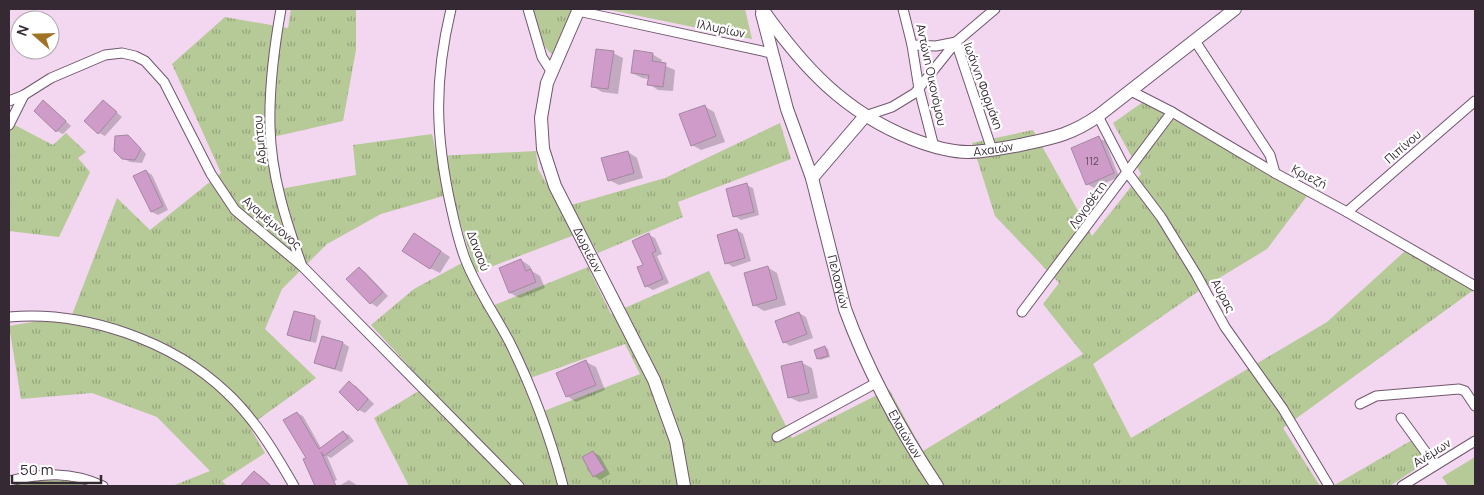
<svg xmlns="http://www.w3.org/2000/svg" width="1484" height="495" font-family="Manrope,sans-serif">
<defs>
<pattern id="grass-tufts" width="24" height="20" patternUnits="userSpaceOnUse" patternTransform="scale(1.25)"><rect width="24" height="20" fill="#b6ca97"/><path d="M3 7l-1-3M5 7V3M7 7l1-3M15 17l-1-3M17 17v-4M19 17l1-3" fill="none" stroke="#95a47c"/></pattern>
</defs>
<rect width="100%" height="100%" fill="#f3d6f0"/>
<!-- grass -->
<g fill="url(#grass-tufts)" fill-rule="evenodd">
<path d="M291,9H356V50L343,121L264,139L275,190L356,175L353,145L432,134L437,156L536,151L538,169L561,208L665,178L780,123L791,159L678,202L683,217L598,253L585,231L467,276L487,308L588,267L611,314L709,271L792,438L889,389L923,451L1083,354L1043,304L1059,283L995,216L972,143L1033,130L1092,236L1141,174L1113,123L1143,102L1307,196L1267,249L1206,286L1093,364L1131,438L1327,322L1405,251L1475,289L1283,428L1320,486H409L374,418L427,386L371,325L414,289L471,258L452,195L443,196L381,214L327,244L282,289L265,329L316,378L249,426L265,453L222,481L227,486H172L210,471L157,417L92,393L21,399L9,326L38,321L70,320L117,198L150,230L221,173L172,64L225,17L288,28ZM625,344L640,374L536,414L522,381Z"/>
<path d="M533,9H574L553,55C540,46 537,24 533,9Z"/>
<path d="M9,122L53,145L66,133L86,152L78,158L90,172L59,237L9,231Z"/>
<path d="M1412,440L1426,462L1390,486H1333Z"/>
<path d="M53,478L81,483L90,486H9V484Z"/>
</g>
<!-- green -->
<g fill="#b6ca97">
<path d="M605,9H745L752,39Z"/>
<path d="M1475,457V486H1448L1442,477Z"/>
</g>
<!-- shadow -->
<g fill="#0003">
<path d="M613,53L623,58L618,94L602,92L592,86Z"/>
<path d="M652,54L662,60L661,64L675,70L673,91L658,90L649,84V79L642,78L632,73Z"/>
<path d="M103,101L122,117L105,136L99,133Z"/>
<path d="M44,102L50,106L71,126L63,134L57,131L36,111Z"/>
<path d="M704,106L714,112L725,142L701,150L692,145Z"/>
<path d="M128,137L134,141L146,154L142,163L130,162L123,158Z"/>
<path d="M1098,138L1105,141L1119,177L1094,188L1087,184Z"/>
<path d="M628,152L637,158L643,178L619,185L609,180Z"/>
<path d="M146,171L152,175L168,210L158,215L152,212Z"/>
<path d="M746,185L753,188L759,215L741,220L735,216Z"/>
<path d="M737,230L743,234L751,261L733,267L727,263Z"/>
<path d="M649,235L655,238L662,254L657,256L669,283L653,290L646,286L644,265Z"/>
<path d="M424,240L450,257L440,273L430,268Z"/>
<path d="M521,260L530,266L532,271L540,276L545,288L520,298L510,293Z"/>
<path d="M767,267L777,273L786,305L764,311L754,305Z"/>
<path d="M359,268L365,272L388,296L377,307L371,303L348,279Z"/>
<path d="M295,312L315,317L321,321L316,343L295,338L289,335Z"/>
<path d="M799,313L806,317L813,338L790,346L784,342Z"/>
<path d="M323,337L343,343L349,347L342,372L322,366L316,362Z"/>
<path d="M825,347L828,349L830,357L820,360L818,358Z"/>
<path d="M586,362L596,367L605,390L576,402L567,396Z"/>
<path d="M802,363L812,368L818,398L799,402L789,397Z"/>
<path d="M349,383L356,386L374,404L365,413L359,410Z"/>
<path d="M297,413L303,416L321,448L343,432L349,435L354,441L331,458L327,456L337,480L324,486L316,484L307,459Z"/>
<path d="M593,452L600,456L610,474L600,480L594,476Z"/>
<path d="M255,472L261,476L272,486H242Z"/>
<path d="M349,480L358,486H359H339Z"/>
</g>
<!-- building -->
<g fill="#cf9cca" stroke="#a388a0">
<path d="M596,49L614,51L608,89L591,87Z"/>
<path d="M634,50L653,53L652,61L666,63L663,87L647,85L649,75L631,73Z"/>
<path d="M43,100L66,121L56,132L34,111Z"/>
<path d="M103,100L117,112L98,134L84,121Z"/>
<path d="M705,105L716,136L691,146L679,114Z"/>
<path d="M128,135L141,149L135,160L122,159L114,151L115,136Z"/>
<path d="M1099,136L1114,173L1086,185L1071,148Z"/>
<path d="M628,151L634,173L608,181L601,158Z"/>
<path d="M146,170L163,206L151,212L133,176Z"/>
<path d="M747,183L754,212L733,217L726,189Z"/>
<path d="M737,229L745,258L725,264L717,235Z"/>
<path d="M414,233L441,251L430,269L402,251Z"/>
<path d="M649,233L656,251L652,253L663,279L645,287L637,267L643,265L632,241Z"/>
<path d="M521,259L526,271L531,269L536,282L509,293L499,268Z"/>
<path d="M768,266L777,299L753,306L744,273Z"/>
<path d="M359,267L383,292L370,304L346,279Z"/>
<path d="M294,311L315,316L310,341L287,335Z"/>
<path d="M799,312L807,334L783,343L775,321Z"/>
<path d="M322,336L343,342L335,369L314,363Z"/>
<path d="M825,346L828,356L817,359L814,350Z"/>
<path d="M586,360L596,385L566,397L556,373Z"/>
<path d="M802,361L809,393L788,398L781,366Z"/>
<path d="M349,381L368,399L358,411L339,392Z"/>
<path d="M297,412L319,449L343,431L348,438L324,456L321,452L336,486H315L303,459L306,458L283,420Z"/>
<path d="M593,451L605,470L593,477L582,457Z"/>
<path d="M254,471L271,486H240Z"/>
</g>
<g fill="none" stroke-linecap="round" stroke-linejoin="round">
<defs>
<g id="street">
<path d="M281,9C274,48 269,88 270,127C271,175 286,222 302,266"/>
<path d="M451,9C434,80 435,135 451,207C455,225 459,244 466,261C477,289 495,315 509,341C532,387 550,436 563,486"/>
<path d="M528,9L542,57L551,71"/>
<path d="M903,9L912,45L919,89L934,147"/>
<path d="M578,11L771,53"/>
<path d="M1195,41L1270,155L1275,173"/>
<path d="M912,45L936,46L956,42L992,150"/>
<path d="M1131,91L1172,112L1275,173L1347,212L1475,286"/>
<path d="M9,101L24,95L51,78L105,55L122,53L135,56L145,61L164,82L211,174L235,210L302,266L519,486"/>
<path d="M865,116L892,107L915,93L956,42L995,9"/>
<path d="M1098,116L1127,172L1161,217L1196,274L1225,327L1283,409L1329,486"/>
<path d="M9,125L24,95"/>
<path d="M1347,212L1475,101"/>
<path d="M1022,312L1172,112"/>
<path d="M9,317C84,310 173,341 227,393C255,419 275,453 294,486"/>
<path d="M1360,404L1376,396L1459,389L1465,391L1475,406"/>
<path d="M1401,418L1435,465"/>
<path d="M777,437L876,383"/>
<path d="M9,481C43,473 71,471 103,486"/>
<path d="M1402,486L1475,441"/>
</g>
<g id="secondary">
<path id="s1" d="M579,9L547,83L541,118L543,149L555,186L654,380L676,441L684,486"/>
<path id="s2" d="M762,9C803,67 844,112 912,139C930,146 948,152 968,152C985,152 1003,148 1020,145C1052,138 1071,135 1098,116L1235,9"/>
<path id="s3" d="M762,14L787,109L812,178L845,309C868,372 900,430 937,486"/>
<path d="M812,178L865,116"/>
</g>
</defs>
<!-- street casing -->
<use href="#street" stroke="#70576d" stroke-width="11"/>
<!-- secondary casing -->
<use href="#secondary" stroke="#70576d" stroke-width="14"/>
<!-- street -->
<use href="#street" stroke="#fff" stroke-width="9"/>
<!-- secondary -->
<use href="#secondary" stroke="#fff" stroke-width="12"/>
</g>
<g text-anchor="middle" stroke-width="4.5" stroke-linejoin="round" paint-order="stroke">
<!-- number labels -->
<g font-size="10" fill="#5c4659">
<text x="1092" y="165">112</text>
</g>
<!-- street labels -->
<g font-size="12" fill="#352933" stroke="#fff">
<text transform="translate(721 29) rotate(12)" y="4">Ιλλυρίων</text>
<text transform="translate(931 75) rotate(78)" y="4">Αντώνη Οικονόμου</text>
<text transform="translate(983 86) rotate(70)" y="4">Ιωάννη Φαρμάκη</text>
<text transform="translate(260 140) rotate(-95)" y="4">Αδμήτου</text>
<text transform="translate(1403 147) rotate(-41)" y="4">Πιπίνου</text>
<text dy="4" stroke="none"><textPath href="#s2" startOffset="285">Αχαιών</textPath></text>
<text transform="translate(1309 177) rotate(28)" y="4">Κριεζή</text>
<text transform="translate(1088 205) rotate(-54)" y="4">Λογοθέτη</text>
<text transform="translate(272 223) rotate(41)" y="4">Αγαμέμνονος</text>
<text dy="4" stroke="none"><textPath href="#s1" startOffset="258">Δωριέων</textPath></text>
<text transform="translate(478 251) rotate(69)" y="4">Δαναού</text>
<text dy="4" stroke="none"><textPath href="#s3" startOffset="279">Πελασγών</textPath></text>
<text transform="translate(1223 296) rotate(62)" y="4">Αύρας</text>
<text dy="4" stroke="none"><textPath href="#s3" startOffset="446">Ελαιώνων</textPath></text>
<text transform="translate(1432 453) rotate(-32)" y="4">Ανέμων</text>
</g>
</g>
<!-- border -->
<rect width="1484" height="495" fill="none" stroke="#352933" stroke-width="20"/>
<!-- north arrow -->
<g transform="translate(35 35) rotate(290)"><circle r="24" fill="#ffffff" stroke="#aea9ad"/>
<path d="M0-4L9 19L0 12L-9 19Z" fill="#9f7224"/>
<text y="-8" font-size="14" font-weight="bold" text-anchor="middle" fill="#352933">N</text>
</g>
<!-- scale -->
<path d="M12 475v8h89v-8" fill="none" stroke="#352933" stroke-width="2.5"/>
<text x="20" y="475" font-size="15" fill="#352933" stroke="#ffffff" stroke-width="4" paint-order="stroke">50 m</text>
</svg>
